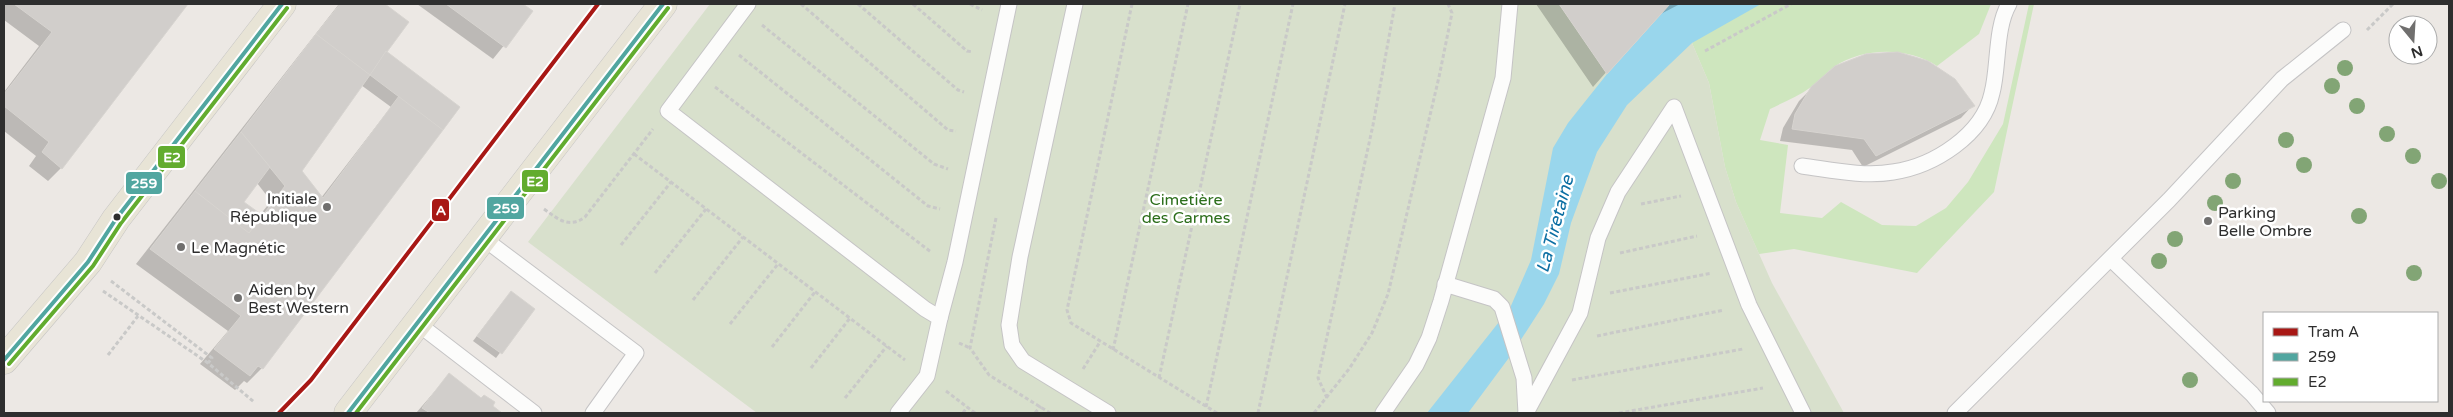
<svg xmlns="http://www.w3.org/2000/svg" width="2453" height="417" font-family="'Varela Round',sans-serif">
<rect width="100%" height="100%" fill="#ece8e4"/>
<!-- green -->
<path fill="#cee6be" d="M1760,4H1991L1979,34L1937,66C1908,47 1863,47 1834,67C1826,73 1820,81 1811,87C1799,96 1784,102 1770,109L1760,140L1788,145L1780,213L1822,218L1841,202L1882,225L1916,226L1946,208L1968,182L2003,124L2029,4H2034L1994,192L1917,273L1794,249L1759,254L1736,202L1725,167L1709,83L1692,43L1703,34Z"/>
<!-- cemetery -->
<path fill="#d8e0cc" d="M710,4H1559L1607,74L1667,6L1692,43L1709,83L1725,167L1736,202L1772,283L1844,413H757L528,242Z"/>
<!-- water -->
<path fill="#99d6ec" d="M1670,4H1761L1692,43L1627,105L1597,152L1571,223L1559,274L1544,304L1511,355L1468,413H1427L1510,308L1531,260L1553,148L1568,123L1607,74Z"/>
<!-- shadow -->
<g fill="#0003" fill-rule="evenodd">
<path d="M4,4H187L61,168L48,181L29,166L36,156L4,131V92L39,46L4,20Z"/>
<path d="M339,4H383L407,22L384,52L459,108L262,368L247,383L244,381L235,390L200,364L228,331L136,264ZM361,85L391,107L321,198L300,171ZM257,183L271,201L260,215L242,202Z"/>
<path d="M417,4H521L531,12L493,59Z"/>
<path d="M1536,4H1680L1655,17L1593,87Z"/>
<path d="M1812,88L1973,105L1961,118L1863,167L1852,150L1780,141L1783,128L1799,101Z"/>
<path d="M506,298L533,309L496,358L473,341Z"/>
<path d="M449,375L491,406L500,413H416Z"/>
</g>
<!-- building -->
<g fill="#d1cecb" stroke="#d7d4d0">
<path d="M14,4H188L62,169L42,152L49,142L4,106V94L52,32Z"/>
<path d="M340,4H385L409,22L370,75L316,34Z"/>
<path d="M446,4H523L533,11L506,48Z"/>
<path d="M1559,4H1670L1607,74Z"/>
<path d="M316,34L370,75L302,171L323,198L399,96L443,130L263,369L258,366L250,376L214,349L241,316L150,249L195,191L249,233L285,186L241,132Z"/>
<path d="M386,51L460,107L443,130L370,75Z"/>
<path d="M1898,52L1928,61L1955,79L1975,106L1876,156L1864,139L1792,129L1795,114L1811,87L1835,66L1866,54Z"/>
<path d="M241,132L270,167L244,202L262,215L249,233L195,191Z"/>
<path d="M511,291L535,309L502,354L477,336Z"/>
<path d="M449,373L481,398L484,395L495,402L493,406L502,413H430L422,408Z"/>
</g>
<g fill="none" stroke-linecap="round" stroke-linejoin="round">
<defs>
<g id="service">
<path d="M748,4L668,111L925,309L940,318L927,376L898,413"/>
<path d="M1075,4L1020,257L1009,325L1012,345L1023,361L1108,413"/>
<path d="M1802,166C1832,170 1864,177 1893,172C1934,166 1983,135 1992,93C1999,67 1995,28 2009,4"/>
<path d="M483,238L636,353L593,413"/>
<path d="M2111,259L2252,394L2268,413"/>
<path d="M1445,284L1494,299L1502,307L1524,378L1526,413"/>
<path d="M940,318L955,262L1009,4"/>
<path d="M417,323L534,413"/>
<path d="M1383,413L1416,365L1429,338L1441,301L1503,78L1510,4"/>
<path d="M1526,413L1580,313L1598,238L1618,192L1674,107L1749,305L1803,413"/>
<path d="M1955,413L2169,200L2282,79L2343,30"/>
</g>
<g id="primary">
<path d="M4,360L88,262L116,219L282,4"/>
<path d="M348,413L663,4"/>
</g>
</defs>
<!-- service casing -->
<use href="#service" stroke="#c5c4c5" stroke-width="17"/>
<!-- primary casing -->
<use href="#primary" stroke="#c6c5c4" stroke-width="29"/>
<!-- path -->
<g stroke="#c9c9c8" stroke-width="3" stroke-dasharray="4 2.5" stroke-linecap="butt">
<path d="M801,4L948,130L956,131"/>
<path d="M858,4L958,90L964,92"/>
<path d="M913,4L967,51L973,52"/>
<path d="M970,4L982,10"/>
<path d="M1132,4L1067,310L1071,323L1217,413"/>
<path d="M762,25L934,164L948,169"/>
<path d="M2367,30L2393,4"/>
<path d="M1705,51L1791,4"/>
<path d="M739,55L928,206L940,209"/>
<path d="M715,87L931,252"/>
<path d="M634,154L905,360"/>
<path d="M1641,204L1681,196"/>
<path d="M544,209C558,219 569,229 585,217L653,129"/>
<path d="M996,218L970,348L989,375L1050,413"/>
<path d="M621,245L671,182"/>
<path d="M1620,253L1697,236"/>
<path d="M655,273L706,209"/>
<path d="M111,281L212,358L208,363L254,402"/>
<path d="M103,291L208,363"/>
<path d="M1610,293L1712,273"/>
<path d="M693,300L743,237"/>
<path d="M730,324L778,264"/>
<path d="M1597,336L1724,310"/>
<path d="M959,343L970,348"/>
<path d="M772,347L815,292"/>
<path d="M1113,350L1188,4"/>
<path d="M108,355L138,316"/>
<path d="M811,368L850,318"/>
<path d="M1083,369L1100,342"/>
<path d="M1159,378L1240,4"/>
<path d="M1572,380L1743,349"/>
<path d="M946,391L975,413"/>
<path d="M845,398L887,346"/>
<path d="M1327,398L1318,378L1373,125L1395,4"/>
<path d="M1206,407L1293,4"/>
<path d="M963,413L967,407"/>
<path d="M1035,413L1041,406"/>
<path d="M1258,413L1345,4"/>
<path d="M1314,413L1349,369L1372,333L1388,294L1439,77L1452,13L1448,4"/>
<path d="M1619,413L1763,388"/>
</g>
<!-- service -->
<use href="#service" stroke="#fcfcfb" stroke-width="15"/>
<!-- primary -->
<use href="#primary" stroke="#e8e4d6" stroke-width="28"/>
<defs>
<g id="bus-1">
<path d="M4,360L88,262L116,219L282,4"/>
<path d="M348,413L663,4"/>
</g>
<g id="bus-2">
<path d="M9,364L93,266L121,223L287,8"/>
<path d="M356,413L668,8"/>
</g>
</defs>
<!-- bus-1 casing -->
<use href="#bus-1" stroke="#fff" stroke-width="8"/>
<!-- bus-2 casing -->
<use href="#bus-2" stroke="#fff" stroke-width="8"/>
<!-- bus-1 -->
<use href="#bus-1" stroke="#51a6a0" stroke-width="4"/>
<!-- bus-2 -->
<use href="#bus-2" stroke="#62ac2e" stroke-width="4"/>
<defs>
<path id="tram-1" d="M279,413L311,380L598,4"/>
</defs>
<!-- tram-1 casing -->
<use href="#tram-1" stroke="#fff" stroke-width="8"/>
<!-- tram-1 -->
<use href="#tram-1" stroke="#a81815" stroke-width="4"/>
</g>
<!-- trees -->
<g fill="#82a575">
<circle cx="2345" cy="68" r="8"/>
<circle cx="2332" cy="86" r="8"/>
<circle cx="2357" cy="106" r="8"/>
<circle cx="2387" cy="134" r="8"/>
<circle cx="2286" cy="140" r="8"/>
<circle cx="2413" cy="156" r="8"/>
<circle cx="2304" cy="165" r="8"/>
<circle cx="2233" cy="181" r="8"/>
<circle cx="2439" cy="181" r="8"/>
<circle cx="2215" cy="203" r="8"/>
<circle cx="2359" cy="216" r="8"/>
<circle cx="2175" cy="239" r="8"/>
<circle cx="2159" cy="261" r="8"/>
<circle cx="2414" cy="273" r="8"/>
<circle cx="2190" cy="380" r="8"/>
</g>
<!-- markers -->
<g fill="#706f6e" stroke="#fff" stroke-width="2">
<circle cx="327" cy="207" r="5"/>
<circle cx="2208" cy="221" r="5"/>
<circle cx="181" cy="247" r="5"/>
<circle cx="238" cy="298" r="5"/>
</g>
<circle fill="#2e2e2e" stroke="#fff" stroke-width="2" cx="117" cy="217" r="4.5"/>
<g text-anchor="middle" stroke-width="5" stroke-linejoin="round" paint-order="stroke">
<!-- poi labels -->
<g font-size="16" fill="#2e2e2e" stroke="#fff" text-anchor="start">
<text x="317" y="204" text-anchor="end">Initiale<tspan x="317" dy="18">République</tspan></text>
<text x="2218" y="218">Parking<tspan x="2218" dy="18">Belle Ombre</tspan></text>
<text x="191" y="253">Le Magnétic</text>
<text x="248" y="295">Aiden by<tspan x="248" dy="18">Best Western</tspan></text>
</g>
<!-- park labels -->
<g font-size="16" fill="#2c6e1b" stroke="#fff">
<text x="1186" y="205">Cimetière<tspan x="1186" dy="18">des Carmes</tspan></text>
</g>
<!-- water labels -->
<g font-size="18" font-style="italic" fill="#0d6fa3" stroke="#fff">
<text transform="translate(1555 224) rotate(-75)" y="6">La Tiretaine</text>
</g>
</g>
<g stroke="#fff" stroke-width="2">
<rect x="157" y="145" width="29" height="24" rx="5" fill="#62ac2e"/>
<rect x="521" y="169" width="28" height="24" rx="5" fill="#62ac2e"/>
<rect x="125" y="171" width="38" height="24" rx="5" fill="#51a6a0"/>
<rect x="486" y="196" width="39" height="24" rx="5" fill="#51a6a0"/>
<rect x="431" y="198" width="19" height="24" rx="5" fill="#a81815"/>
</g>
<g font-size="14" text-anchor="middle" font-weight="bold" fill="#fff">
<text x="172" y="162">E2</text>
<text x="535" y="186">E2</text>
<text x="144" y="188">259</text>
<text x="506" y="213">259</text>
<text x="441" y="215">A</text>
</g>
<!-- border -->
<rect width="2453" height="417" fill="none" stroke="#2e2e2e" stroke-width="10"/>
<!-- legend -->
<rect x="2263" y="312" width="175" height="90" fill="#ffffff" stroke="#ababab"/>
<rect x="2273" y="328" width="25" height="8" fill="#a81815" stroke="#ababab"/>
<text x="2308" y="337" font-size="15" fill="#2e2e2e">Tram A</text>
<rect x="2273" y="353" width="25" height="8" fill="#51a6a0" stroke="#ababab"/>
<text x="2308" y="362" font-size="15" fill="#2e2e2e">259</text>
<rect x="2273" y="378" width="25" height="8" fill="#62ac2e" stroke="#ababab"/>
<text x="2308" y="387" font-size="15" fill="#2e2e2e">E2</text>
<!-- north arrow -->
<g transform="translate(2413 40) rotate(162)"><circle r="24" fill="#ffffff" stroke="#ababab"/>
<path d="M0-4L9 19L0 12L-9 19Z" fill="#706f6e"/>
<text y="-8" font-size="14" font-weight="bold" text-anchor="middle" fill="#2e2e2e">N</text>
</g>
</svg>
